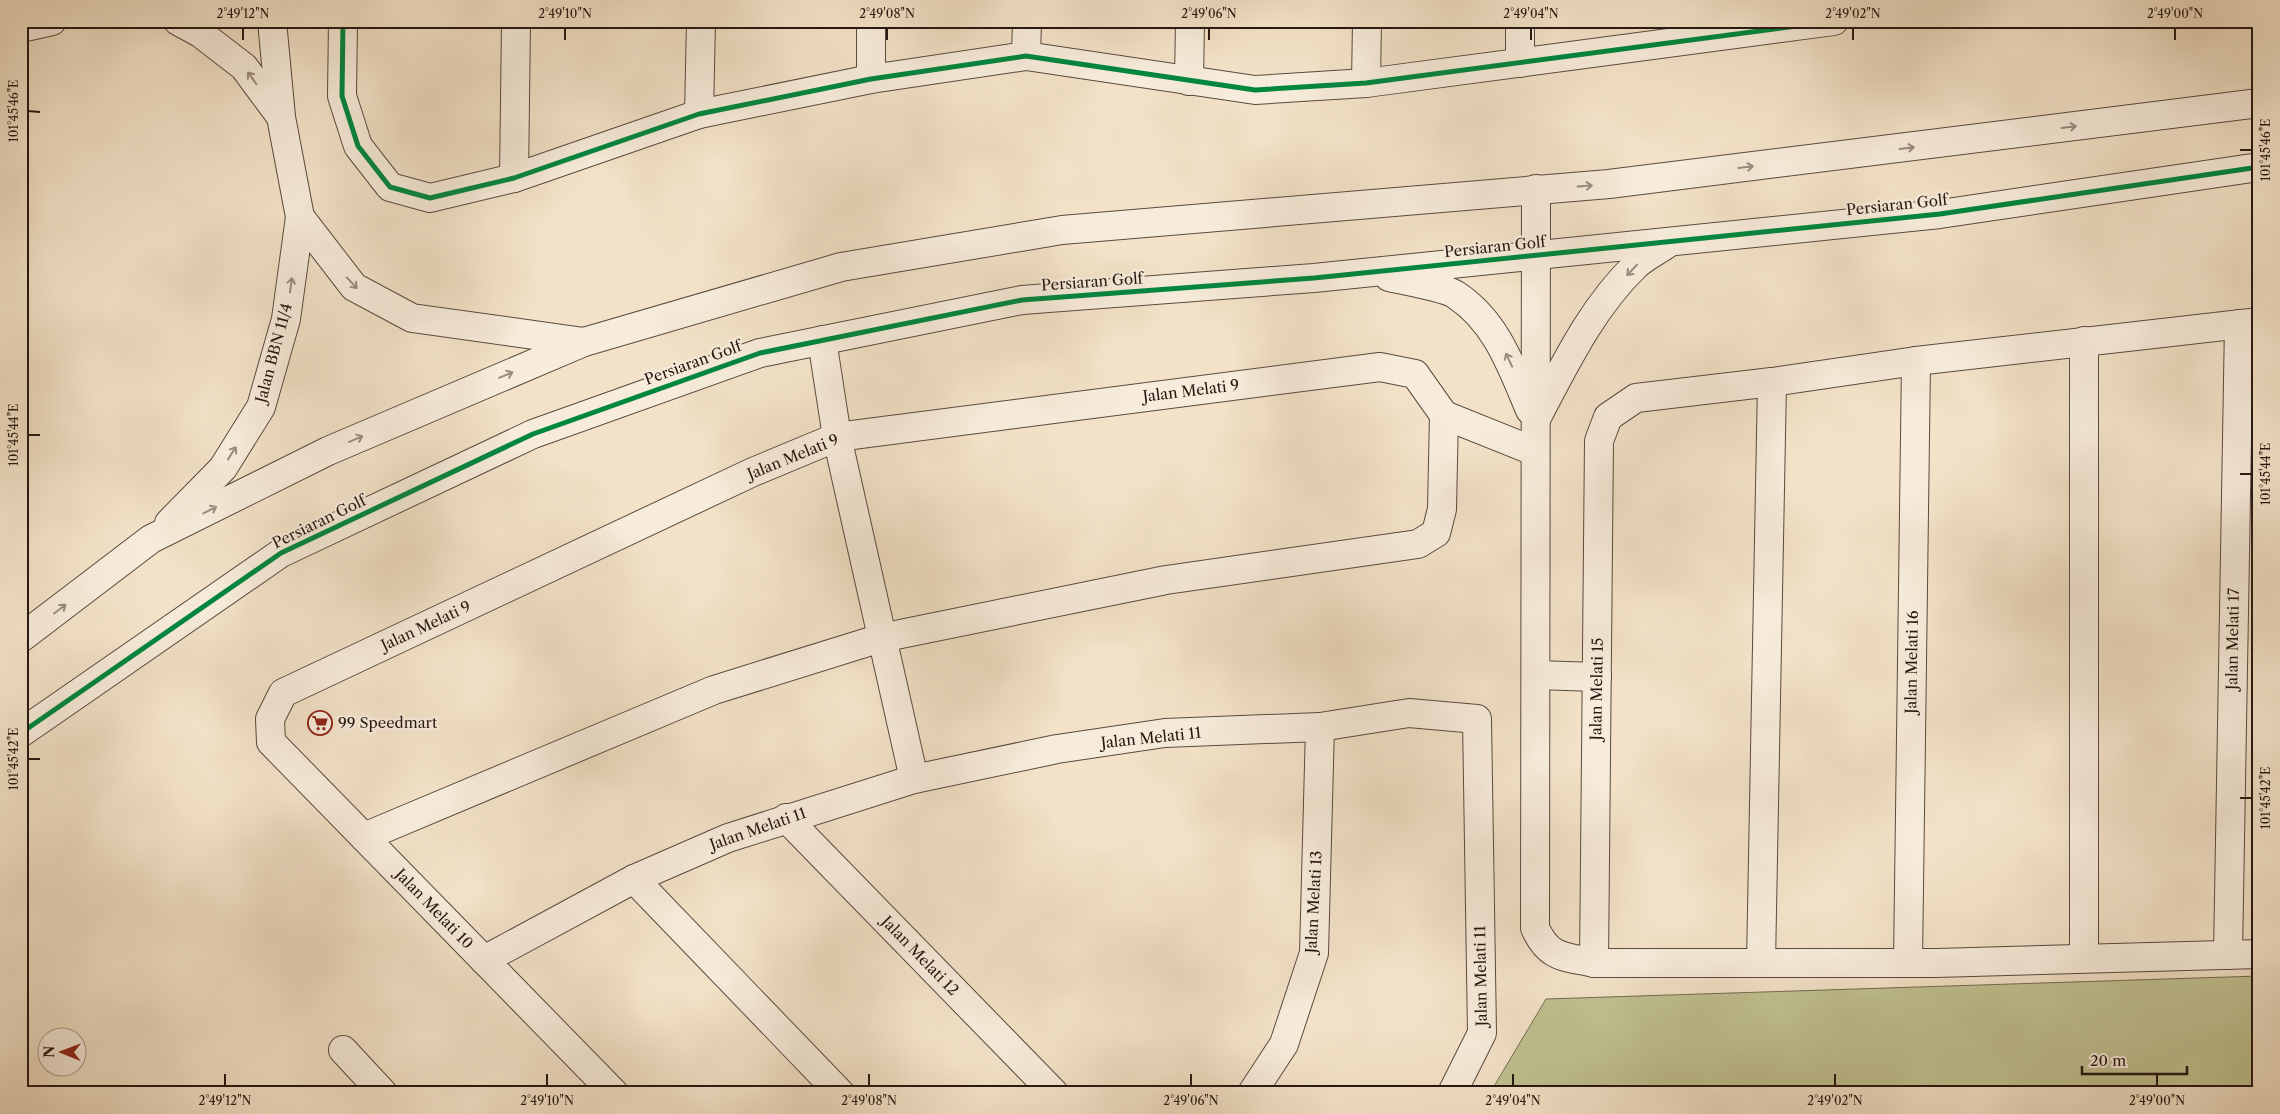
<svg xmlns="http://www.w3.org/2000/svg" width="2280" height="1114" font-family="'Libre Caslon Text',serif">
<rect width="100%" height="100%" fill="#f3e2c8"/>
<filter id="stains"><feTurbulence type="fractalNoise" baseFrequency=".004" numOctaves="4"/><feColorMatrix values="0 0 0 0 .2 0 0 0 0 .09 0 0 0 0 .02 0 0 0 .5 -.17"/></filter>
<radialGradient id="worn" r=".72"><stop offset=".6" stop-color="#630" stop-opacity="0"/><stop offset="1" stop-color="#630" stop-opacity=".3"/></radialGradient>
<!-- green -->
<path fill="#c1c292" stroke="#746c52" d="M2259,976V1093H1490L1546,999Z"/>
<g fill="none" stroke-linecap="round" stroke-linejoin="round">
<defs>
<g id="minor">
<path d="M178,21L200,33L244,67L281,117"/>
<path d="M343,21L342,96L358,146L390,187L430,198L514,178L699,114L871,79L1026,56L1255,90L1366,83L1834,21"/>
<path d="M21,28L52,21"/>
<path d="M1026,56L1027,21"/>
<path d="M1520,63V21"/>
<path d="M871,79V21"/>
<path d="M1189,81L1190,21"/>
<path d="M1366,83L1367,21"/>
<path d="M699,114L701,21"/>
<path d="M514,178L516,21"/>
<path d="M1536,189L1535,928C1549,959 1564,956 1594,963H1936L2259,954"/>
<path d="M300,217L354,287L412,318L584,342"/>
<path d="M1389,277C1403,280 1447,288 1456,295C1497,322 1512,368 1530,410"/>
<path d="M822,340L837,437L914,779"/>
<path d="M1444,415L1534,451"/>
<path d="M1536,419C1564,366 1592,307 1636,265C1645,257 1657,251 1667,244"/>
<path d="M169,523L223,468L261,407L286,319L300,217L281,117L272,21"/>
<path d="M21,638L151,539L328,451L584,342L841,267L1062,230L1609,184L2259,103"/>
<path d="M1536,675L1597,677"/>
<path d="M21,733L281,553L533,434L760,353L1022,300L1314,278L1940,214L2259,167"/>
<path d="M786,818L1054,1093"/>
<path d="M364,837L714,690L881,638L1166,580L1418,544L1436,533L1442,509L1444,415"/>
<path d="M634,879L840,1093"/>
<path d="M2228,955L2239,324"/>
<path d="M2084,958V341"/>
<path d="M484,960L634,879L728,838L914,779L1057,749L1165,733L1320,727L1409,713L1477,719L1482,1033L1452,1093"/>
<path d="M1594,963L1599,441L1608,417L1636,398L1772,382L1916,361L2259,322"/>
<path d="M1761,963L1772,382"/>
<path d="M1908,963L1916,361"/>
<path d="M343,1050L383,1093"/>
<path d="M614,1093L271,742L270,719L283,693L753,472L837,437L1380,367L1415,374L1444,415"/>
<path d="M1252,1093L1284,1044L1314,953L1320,727"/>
</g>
</defs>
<!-- minor casing -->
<use href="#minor" stroke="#594a3f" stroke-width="30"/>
<!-- minor -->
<use href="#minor" stroke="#f7ecdb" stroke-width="28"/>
<defs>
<g id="cycleway">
<path d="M343,21L342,96L358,146L390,187L430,198L514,178L699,114L871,79L1026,56L1255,90L1366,83L1834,21"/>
<path d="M21,733L281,553L533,434L760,353L1022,300L1314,278L1940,214L2259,167"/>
</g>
</defs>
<!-- cycleway casing -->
<use href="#cycleway" stroke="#f7ecdb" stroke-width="8"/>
<!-- cycleway -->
<use href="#cycleway" stroke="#00873e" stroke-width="5"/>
</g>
<!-- one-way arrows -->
<defs><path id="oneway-shaft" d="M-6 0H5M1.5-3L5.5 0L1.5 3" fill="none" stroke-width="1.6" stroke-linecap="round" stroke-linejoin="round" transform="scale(1.25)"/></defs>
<g stroke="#998c80">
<use href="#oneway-shaft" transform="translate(252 78) rotate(-126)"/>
<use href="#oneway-shaft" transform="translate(2069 127) rotate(-7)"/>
<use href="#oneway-shaft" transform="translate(1907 148) rotate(-7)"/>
<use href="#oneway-shaft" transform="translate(1746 167) rotate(-7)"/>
<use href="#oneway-shaft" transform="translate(1585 186) rotate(-4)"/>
<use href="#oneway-shaft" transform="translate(1632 270) rotate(133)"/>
<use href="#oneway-shaft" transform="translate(352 283) rotate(47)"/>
<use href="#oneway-shaft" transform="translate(291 285) rotate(-82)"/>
<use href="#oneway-shaft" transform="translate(1509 360) rotate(-115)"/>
<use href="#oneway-shaft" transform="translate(506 375) rotate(-23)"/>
<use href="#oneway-shaft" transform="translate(356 439) rotate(-23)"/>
<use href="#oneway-shaft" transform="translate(232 453) rotate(-58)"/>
<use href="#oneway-shaft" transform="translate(210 510) rotate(-27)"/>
<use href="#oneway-shaft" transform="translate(60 609) rotate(-37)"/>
</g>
<!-- ticks -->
<path fill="none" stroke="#261711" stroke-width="2" d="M243,40V28M565,40V28M887,40V28M1209,40V28M1531,40V28M1853,40V28M2175,40V28M28,111L40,112M2240,150H2252M28,435H40M2240,474H2252M28,759H40M2240,798H2252M225,1086V1074M547,1086V1074M869,1086V1074M1191,1086V1074M1513,1086V1074M1835,1086V1074M2157,1086V1074"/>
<!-- icons -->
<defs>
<symbol id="supermarket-ring" viewBox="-11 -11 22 22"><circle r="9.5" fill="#f7ecdb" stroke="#8f2418" stroke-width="1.5"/><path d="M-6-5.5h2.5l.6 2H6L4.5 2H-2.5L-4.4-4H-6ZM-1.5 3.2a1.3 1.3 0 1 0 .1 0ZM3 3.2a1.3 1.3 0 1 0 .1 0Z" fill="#8f2418"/></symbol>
</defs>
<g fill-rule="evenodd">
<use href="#supermarket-ring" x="306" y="709" width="28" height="28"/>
</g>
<g text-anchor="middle" stroke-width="4.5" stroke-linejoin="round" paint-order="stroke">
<!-- street labels -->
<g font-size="15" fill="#261711" stroke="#f7ecdb">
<text transform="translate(1897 205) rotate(-6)" y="5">Persiaran Golf</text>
<text transform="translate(1495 247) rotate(-6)" y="5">Persiaran Golf</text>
<text transform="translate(1092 282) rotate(-4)" y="5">Persiaran Golf</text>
<text transform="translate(274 353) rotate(-75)" y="5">Jalan BBN 11/4</text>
<text transform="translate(693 363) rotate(-20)" y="5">Persiaran Golf</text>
<text transform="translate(1191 391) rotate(-7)" y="5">Jalan Melati 9</text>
<text transform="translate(793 457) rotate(-22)" y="5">Jalan Melati 9</text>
<text transform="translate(319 522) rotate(-26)" y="5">Persiaran Golf</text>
<text transform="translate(426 626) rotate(-25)" y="5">Jalan Melati 9</text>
<text transform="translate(2233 639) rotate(-89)" y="5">Jalan Melati 17</text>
<text transform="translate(1912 662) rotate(-89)" y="5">Jalan Melati 16</text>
<text transform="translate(1597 689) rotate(-89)" y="5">Jalan Melati 15</text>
<text transform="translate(1151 738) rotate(-6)" y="5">Jalan Melati 11</text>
<text transform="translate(758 829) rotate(-19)" y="5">Jalan Melati 11</text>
<text transform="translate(1314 902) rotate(-87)" y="5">Jalan Melati 13</text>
<text transform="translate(434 909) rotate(46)" y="5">Jalan Melati 10</text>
<text transform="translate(920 956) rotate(46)" y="5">Jalan Melati 12</text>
<text transform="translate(1481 976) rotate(-91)" y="5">Jalan Melati 11</text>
</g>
<!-- poi labels -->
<g font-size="15" fill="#261711" stroke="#f7ecdb" text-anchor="start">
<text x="338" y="728">99 Speedmart</text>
</g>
</g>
<!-- margin -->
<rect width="2280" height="1114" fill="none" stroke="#f3e2c8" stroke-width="55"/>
<!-- north arrow -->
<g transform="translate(62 1052) rotate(271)"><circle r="24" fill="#f7ecdb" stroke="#a3978a"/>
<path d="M0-4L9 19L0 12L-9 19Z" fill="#8f2418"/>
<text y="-8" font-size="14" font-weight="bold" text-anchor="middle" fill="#261711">N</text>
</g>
<!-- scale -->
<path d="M2082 1066v8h105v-8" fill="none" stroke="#261711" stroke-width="2.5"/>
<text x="2090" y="1066" font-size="15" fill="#261711" stroke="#f7ecdb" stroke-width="4" paint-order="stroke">20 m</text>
<rect x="28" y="28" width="2224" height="1058" fill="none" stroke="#261711" stroke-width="2"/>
<g font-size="12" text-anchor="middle" fill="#261711">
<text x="243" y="18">2°49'12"N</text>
<text x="565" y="18">2°49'10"N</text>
<text x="887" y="18">2°49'08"N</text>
<text x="1209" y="18">2°49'06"N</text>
<text x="1531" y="18">2°49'04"N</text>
<text x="1853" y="18">2°49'02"N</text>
<text x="2175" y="18">2°49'00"N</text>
<text transform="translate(14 111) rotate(-90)" y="4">101°45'46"E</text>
<text transform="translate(2266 150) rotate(-90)" y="4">101°45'46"E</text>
<text transform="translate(14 435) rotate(-90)" y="4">101°45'44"E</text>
<text transform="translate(2266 474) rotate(-90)" y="4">101°45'44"E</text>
<text transform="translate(14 759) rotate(-90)" y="4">101°45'42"E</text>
<text transform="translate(2266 798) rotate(-90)" y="4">101°45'42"E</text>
<text x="225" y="1105">2°49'12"N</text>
<text x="547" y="1105">2°49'10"N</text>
<text x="869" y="1105">2°49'08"N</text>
<text x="1191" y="1105">2°49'06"N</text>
<text x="1513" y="1105">2°49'04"N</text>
<text x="1835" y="1105">2°49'02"N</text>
<text x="2157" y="1105">2°49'00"N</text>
</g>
<rect width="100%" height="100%" filter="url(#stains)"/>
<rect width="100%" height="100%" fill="url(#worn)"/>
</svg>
